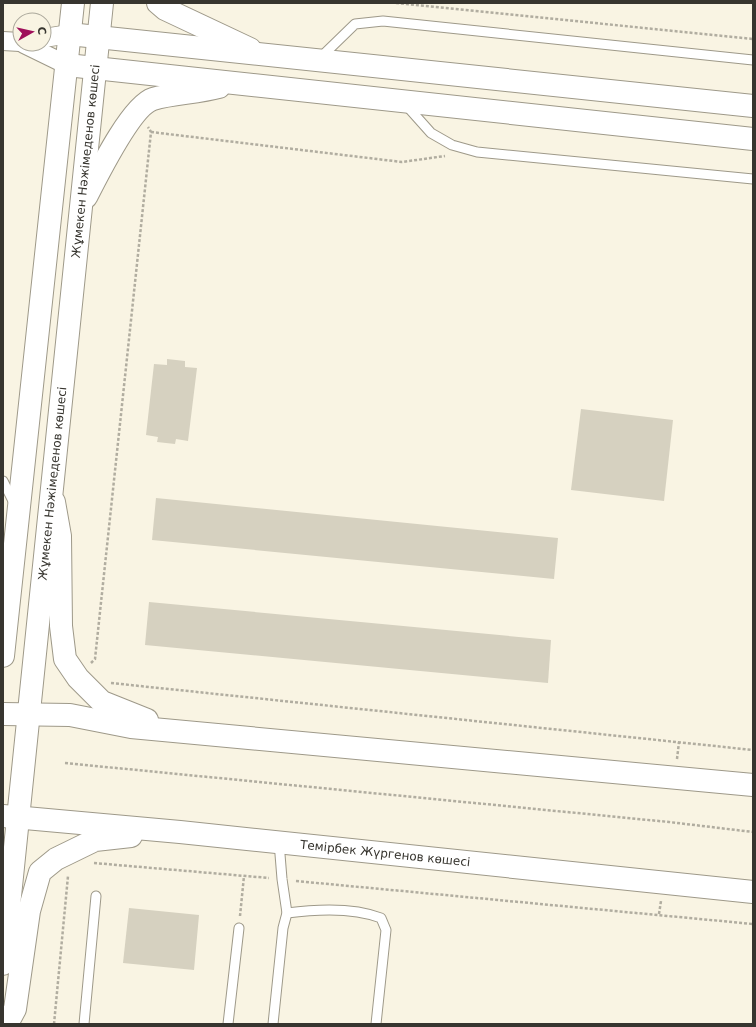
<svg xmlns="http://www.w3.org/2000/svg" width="756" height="1027" font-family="'DejaVu Sans',sans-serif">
<rect width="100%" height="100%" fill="#f9f4e3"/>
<!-- building -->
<g fill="#d6d1c0">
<path d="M167,359L185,361V367L197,368L188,441L176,439L175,444L157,442L158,437L146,435L154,364L167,365Z"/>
<path d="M581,409L673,420L664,501L571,490Z"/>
<path d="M156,498L558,538L554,579L152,540Z"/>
<path d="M149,602L551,640L548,683L145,645Z"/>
<path d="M129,908L199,915L194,970L123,963Z"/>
</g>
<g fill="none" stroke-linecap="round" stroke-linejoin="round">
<defs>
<g id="service">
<path d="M320,58L355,24L383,21L753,60"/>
<path d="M406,105L431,133L452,145L477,152L753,179"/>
<path d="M3,481L14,503"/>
<path d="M287,913C317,909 353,907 381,918L386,930L376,1024"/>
<path d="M84,1024L96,896"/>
<path d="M228,1024L239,928"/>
<path d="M273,1024L283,928L287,913L282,879L279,842"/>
</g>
<g id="minor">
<path d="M44,38L69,34"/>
<path d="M3,41L20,42"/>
<path d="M24,44L67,65"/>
</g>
<g id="tertiary">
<path d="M54,502L60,536L61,626L65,659L78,678L102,702L147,720"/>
<path d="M3,714L70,715L131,727L753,785"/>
<path id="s1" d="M3,816L180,832L753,892"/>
<path d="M7,1024L15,1009L29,911L40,872L56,859L95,840L131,836"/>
</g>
<g id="secondary">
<path d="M158,3L165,9L250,49"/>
<path d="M69,34L753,106"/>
<path d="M67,65L753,139"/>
<path d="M86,197C97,176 131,106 153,99C173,93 197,93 219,87"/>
<path d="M3,656L73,3"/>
<path id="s2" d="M3,964L102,3"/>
</g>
</defs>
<!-- service casing -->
<use href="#service" stroke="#9e9989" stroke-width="11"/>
<!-- minor casing -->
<use href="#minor" stroke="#9e9989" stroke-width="20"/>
<!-- tertiary casing -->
<use href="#tertiary" stroke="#9e9989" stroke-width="24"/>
<!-- secondary casing -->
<use href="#secondary" stroke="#9e9989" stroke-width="24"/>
<!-- path -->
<g stroke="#b1ada0" stroke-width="2.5" stroke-dasharray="3 2" stroke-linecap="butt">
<path d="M396,3L753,39"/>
<path d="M151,132L402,162L445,156"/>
<path d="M91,663L95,659L151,132L148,127"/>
<path d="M111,683L753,750"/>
<path d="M677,759L679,742"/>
<path d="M65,763L669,822L753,832"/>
<path d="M94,863L269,878"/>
<path d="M296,881L753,924"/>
<path d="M659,914L661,901"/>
<path d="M240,916L244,876"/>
<path d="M54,1024L68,876"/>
</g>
<!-- service -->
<use href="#service" stroke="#fff" stroke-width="9"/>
<!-- minor -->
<use href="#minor" stroke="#fff" stroke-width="18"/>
<!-- tertiary -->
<use href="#tertiary" stroke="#fff" stroke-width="22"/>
<!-- secondary -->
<use href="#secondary" stroke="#fff" stroke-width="22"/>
</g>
<g text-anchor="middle" stroke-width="3" stroke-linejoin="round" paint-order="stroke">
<!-- street labels -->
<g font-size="12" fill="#37352f" stroke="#f9f4e3">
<text dy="4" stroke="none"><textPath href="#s2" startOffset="807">Жұмекен Нәжімеденов көшесі</textPath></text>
<text dy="4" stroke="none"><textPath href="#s2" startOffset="483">Жұмекен Нәжімеденов көшесі</textPath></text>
<text dy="4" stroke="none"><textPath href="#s1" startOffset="384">Темірбек Жүргенов көшесі</textPath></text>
</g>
</g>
<!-- border -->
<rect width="756" height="1027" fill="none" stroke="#37352f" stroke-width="8"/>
<!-- north arrow -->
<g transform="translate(32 32) rotate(82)"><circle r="19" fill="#f9f4e3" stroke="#aba89b"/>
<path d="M0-3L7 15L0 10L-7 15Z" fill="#9f105a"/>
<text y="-6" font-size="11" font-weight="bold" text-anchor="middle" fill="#37352f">С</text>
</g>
</svg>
